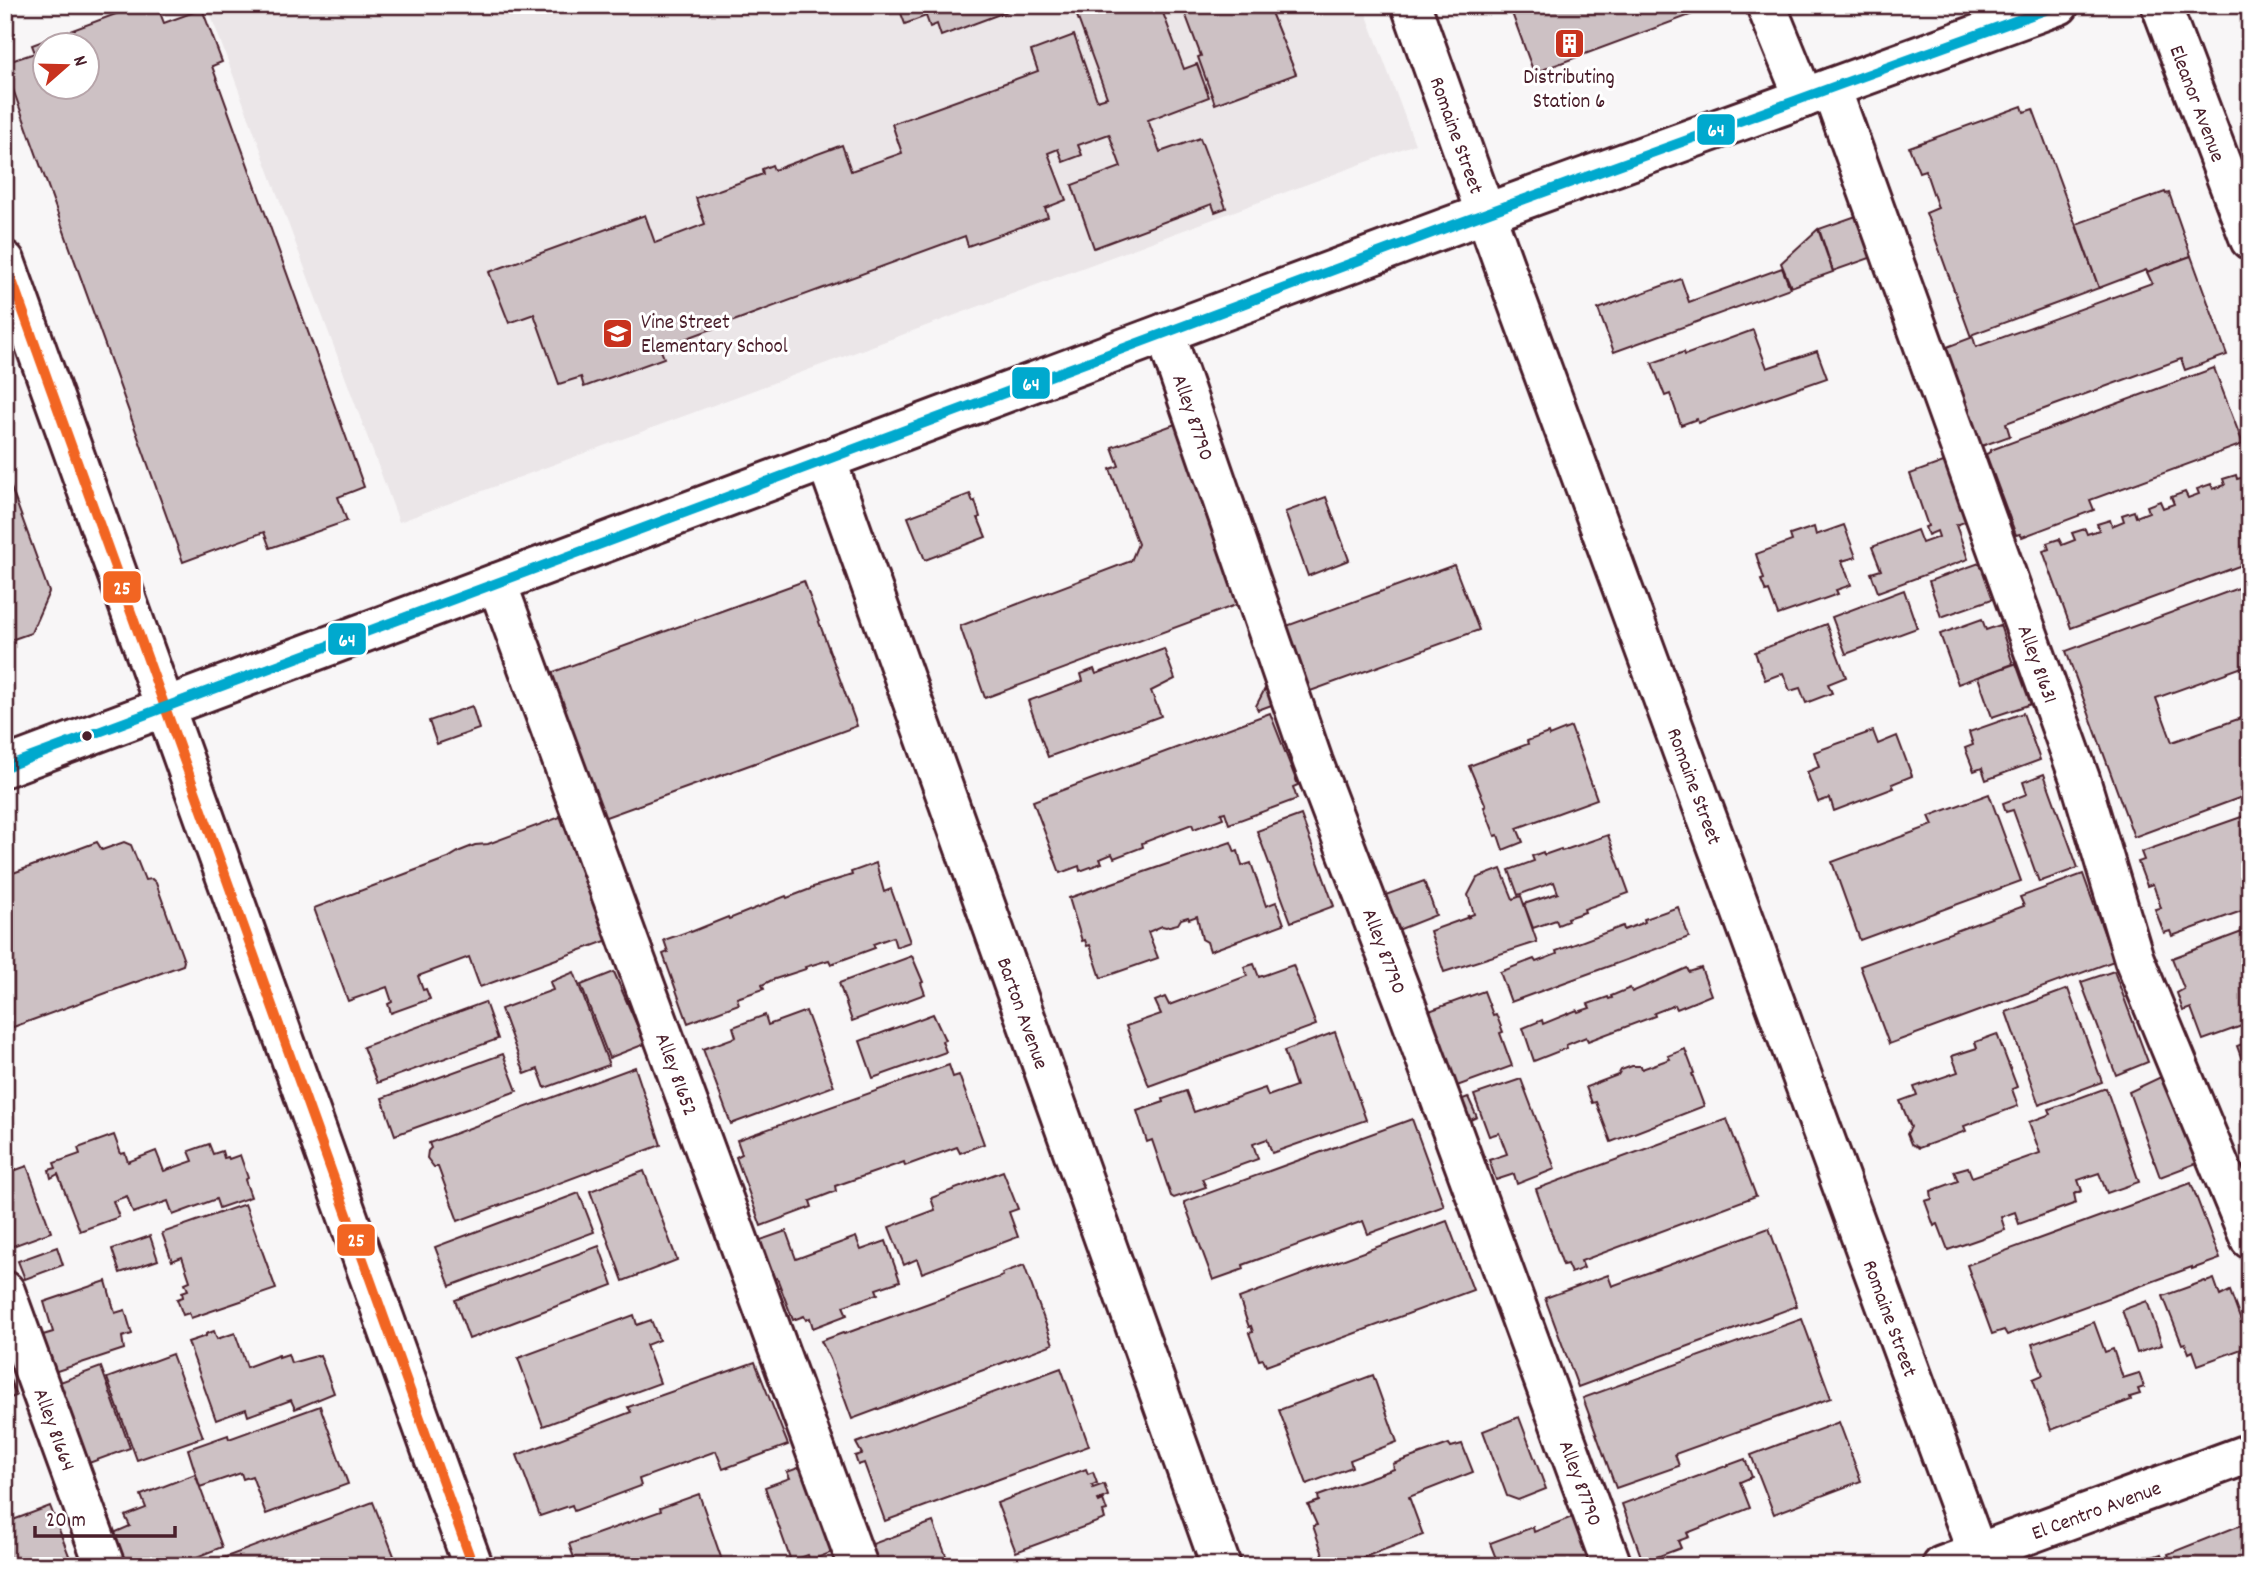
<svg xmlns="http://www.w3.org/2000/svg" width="2255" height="1571" font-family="Dekko,sans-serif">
<rect width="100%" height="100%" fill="#f8f6f7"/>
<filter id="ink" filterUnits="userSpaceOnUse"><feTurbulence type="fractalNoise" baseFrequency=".0143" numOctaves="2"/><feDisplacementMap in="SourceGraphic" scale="14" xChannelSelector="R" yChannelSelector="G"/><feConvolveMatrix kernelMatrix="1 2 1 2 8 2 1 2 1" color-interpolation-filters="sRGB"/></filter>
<g filter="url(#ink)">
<!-- built -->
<path fill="#ebe6e8" d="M207,5H1363L1415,144L399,522Z"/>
<!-- building -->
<g fill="#cdc1c4" stroke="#4a1f2b" stroke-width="2" fill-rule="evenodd">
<path d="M140,5H157L164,23L202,9L222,62L212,66L364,487L338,497L347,521L270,548L264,532L183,562L5,67V63L35,53L32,45ZM46,46H88V88H46Z"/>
<path d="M898,5H1024L941,36L937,24L930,27L926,16L905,24Z"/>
<path d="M1073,5H1160L1184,69L1197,64L1209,97L1148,120L1160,152L1200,138L1226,208L1215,212L1212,204L1094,248L1072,185L1121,167L1109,134L1078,145L1082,155L1063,162L1058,149L1048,153L1066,200L1045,208L1048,217L968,246L965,236L660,348L664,358L584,387L581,377L559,384L534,314L509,323L489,272L645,215L655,243L705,224L696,198L763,174L762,169L772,165L774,170L842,145L851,171L902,153L892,124L1038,71L1031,51L1074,35L1097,100L1107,97Z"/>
<path d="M1182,5H1268L1296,74L1215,104L1198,57L1201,56Z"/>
<path d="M1509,5H1690L1693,14L1534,73Z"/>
<path d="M2022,106L2024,112L2033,109L2099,288L1973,334L1971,337L1926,213L1938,208L1925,170L1919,172L1909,147Z"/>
<path d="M2165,192L2166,194L2169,193L2191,256L2147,272L2146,270L2099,288L2076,224Z"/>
<path d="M1859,215L1873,257L1833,271L1819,229Z"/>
<path d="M1818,229L1833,272L1791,287L1781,263Z"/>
<path d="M2191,256L2227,355L2185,370L2181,359L2006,423L2010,436L1979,447L1944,348L1973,337L1976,347L2152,283L2147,272Z"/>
<path d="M1782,268L1790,288L1614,352L1598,309L1681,279L1689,302Z"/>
<path d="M1753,330L1767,368L1817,351L1827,378L1698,423L1697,419L1681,425L1670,394L1665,396L1652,363L1684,352L1685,355Z"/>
<path d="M2214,368L2243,444L2090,500L2094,510L2022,537L2020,534L2016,535L1986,454L1991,452V450Z"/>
<path d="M1178,423L1244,602L985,698L960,626L1131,561L1138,544L1110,469L1119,466L1112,447Z"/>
<path d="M1949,460L1970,520L1956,525L1968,559L1878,592L1871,573L1881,570L1872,547L1917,530L1922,543L1939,537L1937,531L1928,535L1925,527L1928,526L1910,474Z"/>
<path d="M5,471L49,592L31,633L5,642Z"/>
<path d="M2236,475L2237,479L2245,477L2250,491V562L2071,628L2043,551L2049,549L2047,543L2059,539L2062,545L2075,540L2072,533L2085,529L2087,534L2099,530L2097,524L2110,520L2112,526L2124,521L2122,515L2134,511L2136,517L2149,512L2147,506L2160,501L2163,508L2174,504L2171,497L2185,492L2188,498L2199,494L2197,489L2211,484L2213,489L2225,485L2223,479Z"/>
<path d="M970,494L973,502L975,501L980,517L978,518L986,537L925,560L908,517Z"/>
<path d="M1326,497L1349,560L1308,576L1285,512Z"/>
<path d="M1844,525L1856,557L1842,561L1851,585L1836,590L1838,594L1778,615L1769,591L1766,592L1761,580L1764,579L1756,554L1792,541L1790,535L1814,527L1816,535Z"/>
<path d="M1985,561L1998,597L1941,617L1929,581Z"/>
<path d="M1454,565L1479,630L1305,693L1281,628Z"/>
<path d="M804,581L857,726L595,821L542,676Z"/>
<path d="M2241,587L2242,590L2250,587V681L2245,666L2156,698L2172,742L2250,715V794L2134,837L2066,651Z"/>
<path d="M1904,590L1917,628L1846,654L1832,617Z"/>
<path d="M1982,619L1986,630L2000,625L2013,664L1958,684L1940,634Z"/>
<path d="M1826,624L1846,677L1828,684L1832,693L1806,703L1800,688L1790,691L1783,673L1765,680L1755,652Z"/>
<path d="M1164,649L1175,679L1151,691L1161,716L1048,757L1028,701L1083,681L1081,674L1094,669L1096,674Z"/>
<path d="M2023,661L2037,702L1992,717L1978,677Z"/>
<path d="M1271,677L1280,702L1258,710L1256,706Z"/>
<path d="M472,706L479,729L437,744L429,721Z"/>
<path d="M1270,713L1298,785L1293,787L1297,799L1229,824L1225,812L1221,813L1223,818L1194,829L1192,824L1142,843L1143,847L1114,858L1112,854L1100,859L1102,863L1080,871L1079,866L1060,873L1033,801Z"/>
<path d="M2023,713L2040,760L1986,780L1982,768L1974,771L1965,748L1973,745L1969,732Z"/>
<path d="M1571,727L1597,799L1517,828L1523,842L1503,850L1498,835L1495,836L1484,807L1486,806L1469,766L1528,744L1527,741L1548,733L1549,736Z"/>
<path d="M1873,731L1878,744L1897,736L1912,776L1892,784L1894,788L1834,811L1830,798L1818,802L1807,772L1819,767L1814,752Z"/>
<path d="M2044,774L2078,868L2039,882L2013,810L2006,812L2003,803L2027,794L2023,782Z"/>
<path d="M1989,794L2021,881L1860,940L1832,862L1933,825L1929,816Z"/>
<path d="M568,814L614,938L480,987L469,957L418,976L423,990L426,989L430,999L391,1013L388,1004L392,1002L387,987L348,1001L314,908L448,858L460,851L475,845L488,844Z"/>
<path d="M2250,814V908L2172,936L2170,931L2164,933L2155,909L2161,908L2153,884L2147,886L2138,862L2144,860L2141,852Z"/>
<path d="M1301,815L1334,906L1291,922L1257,831Z"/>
<path d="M1608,835L1629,893L1584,909L1585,912L1567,918L1568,921L1558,925L1556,920L1533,928L1524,904L1558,893L1554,882L1518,895L1509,870L1534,861L1532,856L1543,852L1544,855L1561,849L1562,851Z"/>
<path d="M97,842L102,850L124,842L131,845L145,880L152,879L156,883L184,961L183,965L5,1030V876Z"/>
<path d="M1231,842L1235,852L1238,851L1242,866L1251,863L1266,906L1276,902L1284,924L1210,951L1207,942L1202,939L1197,916L1189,919L1188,917L1181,919L1178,924L1166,927L1162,926L1148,932L1158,958L1101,978L1090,945L1087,946L1085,940L1082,941L1069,898Z"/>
<path d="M876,863L884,892L891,889L910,942L896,947L893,937L873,944L875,948L831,964L829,960L805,967L806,969L772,980L762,985L764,989L737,998L739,1004L688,1023L663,954L668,952L664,940L690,931L691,932L728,917L729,919L786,896L787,898L813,888V887L852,875L851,872Z"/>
<path d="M1501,869L1513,899L1521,896L1537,942L1444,972L1430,931L1469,917L1468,916L1474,914L1468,895L1477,878Z"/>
<path d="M2083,874L2114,961L1889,1044L1860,966L2024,906L2020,897Z"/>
<path d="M1424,881L1436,915L1393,932L1380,897Z"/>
<path d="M1678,907L1689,937L1511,1002L1500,972L1534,959L1536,962L1557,954L1556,951L1623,926L1624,930L1645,922L1644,919Z"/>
<path d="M2250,929V1023L2203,1040L2191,1008L2183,1011L2177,993L2184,989L2172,958Z"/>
<path d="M912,956L923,982L921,983L925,994L852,1021L839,983Z"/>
<path d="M1254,964L1259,977L1293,965L1316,1025L1149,1086L1126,1026L1161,1014L1155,1001L1165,997L1169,1005L1247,976L1244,967Z"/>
<path d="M1687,968L1689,972L1701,968L1711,995L1677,1009L1675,1005L1654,1013L1655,1016L1588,1041L1586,1037L1566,1045L1567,1048L1534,1061L1523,1028L1542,1020L1543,1024L1577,1010L1578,1012L1590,1008L1588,1004L1608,997L1609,999L1612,998L1611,996L1630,988L1632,992Z"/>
<path d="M2114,971L2148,1062L2116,1075L2081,982Z"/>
<path d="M574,972L609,1065L545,1088L538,1069L525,1074L501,1009L553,990L550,982Z"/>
<path d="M614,972L645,1044L609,1058L581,985Z"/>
<path d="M2068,989L2102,1082L2039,1105L2006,1012Z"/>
<path d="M1484,991L1493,1015L1496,1014L1503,1032L1500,1033L1512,1066L1457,1086L1429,1011Z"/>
<path d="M485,1002L498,1039L377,1083L363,1047Z"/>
<path d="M806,1011L834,1086L731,1124L703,1049L736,1037L733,1027L765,1015L768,1025Z"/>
<path d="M933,1014L945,1040L942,1041L946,1052L873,1078L860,1041Z"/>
<path d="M1335,1032L1366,1120L1272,1153L1267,1139L1253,1144L1258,1159L1202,1179L1206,1187L1174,1198L1171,1196L1152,1140L1147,1142L1137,1111L1164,1102L1163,1099L1186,1091L1194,1112L1265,1088L1268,1096L1296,1086L1284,1051Z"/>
<path d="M1997,1034L2017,1087L2012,1089L2018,1106L1964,1126L1966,1131L1919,1148L1911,1144L1907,1134L1911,1127L1900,1101L1917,1095L1914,1087L1958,1072L1952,1056L1977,1048L1975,1042Z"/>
<path d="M2250,1041V1081L2237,1046Z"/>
<path d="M1685,1049L1694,1073L1692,1074L1704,1106L1611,1142L1596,1102L1592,1103L1586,1087L1618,1075L1621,1070L1632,1066H1641L1642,1069L1670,1059L1668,1056Z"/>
<path d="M503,1054L517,1091L395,1135L382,1098Z"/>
<path d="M949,1065L953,1077L959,1075L984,1144L960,1153L957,1147L905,1166L904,1162L835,1186L836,1191L810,1201L812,1207L761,1226L736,1157L742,1154L737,1140Z"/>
<path d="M635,1067L661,1145L458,1221L438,1167H434L427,1158L428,1151L431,1148L429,1143Z"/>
<path d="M2165,1075L2197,1163L2160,1177L2129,1092Z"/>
<path d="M1521,1079L1555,1169L1517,1184L1514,1174L1496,1180L1489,1160L1507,1154L1499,1133L1489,1136L1474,1095Z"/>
<path d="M2106,1088L2139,1182L2107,1193L2099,1173L2078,1180L2082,1191L2074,1194L2076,1203L2019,1224L2015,1212L2001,1217L2005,1230L1948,1250L1938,1224L1934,1226L1925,1201L1932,1199L1931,1191L1958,1181L1954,1171L1968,1167L1972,1177L2040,1153L2029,1122L2051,1114L2049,1109Z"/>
<path d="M1468,1097L1477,1117L1464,1123L1455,1102Z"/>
<path d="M1412,1119L1444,1206L1368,1234L1363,1221L1243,1265L1244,1269L1213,1280L1184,1202Z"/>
<path d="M1727,1119L1756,1196L1581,1261L1584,1268L1571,1273L1567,1264L1563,1265L1536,1189Z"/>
<path d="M114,1135L121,1154L125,1153L128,1162L156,1151L164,1171L193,1161L189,1151L209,1144L213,1154L222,1151L224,1158L228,1157L229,1159L240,1155L248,1178L245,1180L251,1197L219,1208L216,1199L173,1215L168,1201L133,1213L127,1196L113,1201L119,1217L80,1231L58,1174L51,1178L49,1170L56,1168L54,1163L80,1154L78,1148Z"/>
<path d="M27,1166L51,1232L10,1247L5,1234V1174Z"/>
<path d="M644,1171L677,1260L623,1281L590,1191Z"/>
<path d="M1003,1171L1018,1209L1009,1212L1018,1237L922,1273L917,1259L904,1265L889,1227L935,1210L931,1198Z"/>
<path d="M2191,1183L2220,1259L2192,1269V1267L2007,1335L2004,1330L1992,1334L1967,1265Z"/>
<path d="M579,1193L594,1232L450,1286L435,1247Z"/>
<path d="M245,1204L276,1289L191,1318L189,1313L183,1315L177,1299L183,1297L182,1292L188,1290L185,1283L190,1281L182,1257L172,1261L162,1233Z"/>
<path d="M1447,1221L1473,1290L1266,1366L1263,1359L1259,1360L1249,1333L1253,1332L1251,1326L1249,1327L1239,1298Z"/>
<path d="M1769,1228L1797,1306L1578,1387L1545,1298L1608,1275L1612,1286Z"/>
<path d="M786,1231L796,1259L856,1237L861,1250L886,1241L900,1281L876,1289L878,1294L843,1306L847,1315L813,1328L810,1318L806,1320L804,1316L793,1320L777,1278L767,1281L752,1243Z"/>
<path d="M150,1236L158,1260L120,1273L112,1249Z"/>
<path d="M599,1246L613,1285L469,1339L455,1300Z"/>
<path d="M57,1247L63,1265L25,1279L18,1261Z"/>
<path d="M1024,1265L1053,1344L852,1419L830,1359L821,1341L843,1333L844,1334L1003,1276L1002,1273Z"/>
<path d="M2214,1279L2220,1296L2230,1291L2250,1346L2198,1365L2193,1351L2189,1353L2185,1343L2182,1344L2163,1296L2205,1281L2206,1282Z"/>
<path d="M106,1281L115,1313L125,1310L132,1334L122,1337L124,1349L54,1372L43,1335L53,1332L44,1302Z"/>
<path d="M2147,1301L2162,1345L2137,1353L2122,1310Z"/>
<path d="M634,1315L637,1325L651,1320L659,1340L646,1345L660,1383L543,1426L518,1358Z"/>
<path d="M1802,1319L1831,1398L1675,1454L1679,1466L1616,1488L1583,1398Z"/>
<path d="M2094,1322L2105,1352L2113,1349L2123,1378L2139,1373L2144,1387L2138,1389L2140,1394L2130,1397L2131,1400L2051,1430L2033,1379L2043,1375L2032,1344Z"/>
<path d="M214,1331L217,1339L235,1333L247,1367L279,1355V1357L288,1354L291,1363L320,1355L334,1393L295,1409L291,1400L248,1416L246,1409L216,1420L188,1342L206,1336V1334Z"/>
<path d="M172,1354L203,1437L137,1460L107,1378Z"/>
<path d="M755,1362L788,1445L723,1469L716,1451L639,1479L641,1486L574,1511L572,1505L540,1516L517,1455L631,1412L628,1407Z"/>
<path d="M5,1366L16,1396L5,1400Z"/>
<path d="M101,1367L130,1448L89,1463L60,1382Z"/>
<path d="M1061,1368L1089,1446L885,1521L864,1463L858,1465L855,1456L862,1454L856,1443Z"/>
<path d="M1373,1375L1397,1442L1350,1460L1352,1467L1307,1484L1279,1410Z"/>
<path d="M320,1406L348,1484L266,1514L252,1476L243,1479L241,1473L200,1487L188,1449L228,1435L229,1439Z"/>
<path d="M1519,1417L1546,1489L1518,1500L1507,1496L1483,1431Z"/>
<path d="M1839,1422L1861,1481L1774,1514L1751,1455Z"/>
<path d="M1449,1444L1451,1447L1462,1444L1473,1472L1409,1497L1423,1535L1341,1566H1327L1313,1526L1317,1525L1308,1505L1319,1501L1318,1496L1394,1469L1393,1464Z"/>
<path d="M1745,1459L1752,1477L1740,1482L1750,1508L1687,1533L1689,1537L1678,1541L1681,1548L1643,1562L1622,1504Z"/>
<path d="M809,1464L840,1549L810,1561L808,1555L791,1561L765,1487L790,1478L787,1472Z"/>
<path d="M1086,1469L1088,1474L1093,1472L1097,1483L1092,1485L1093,1488L1104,1484L1108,1496L1098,1500L1099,1502L1103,1500L1107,1511L1103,1512L1105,1519L1016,1552L997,1503Z"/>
<path d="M195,1474L222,1547L174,1566L167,1564L155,1566L153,1561L140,1566H120L109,1535L130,1526L125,1516L146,1508L141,1495Z"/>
<path d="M699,1494L724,1566H577L569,1544L661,1511L660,1508Z"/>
<path d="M373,1502L398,1566H202Z"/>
<path d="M50,1506L73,1566H5V1523Z"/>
<path d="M1580,1514L1599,1566H1499L1490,1543L1533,1527L1534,1532Z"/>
<path d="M933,1522L950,1566H874L867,1546Z"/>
<path d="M2241,1525L2242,1528L2250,1525V1566H2172L2168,1554Z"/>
<path d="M2161,1554L2166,1566H2126Z"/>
</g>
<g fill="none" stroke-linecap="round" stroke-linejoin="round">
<defs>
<g id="minor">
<path id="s1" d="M1411,5L1514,293L1982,1566"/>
<path d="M1766,5L1804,98"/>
<path id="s2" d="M2161,5L2250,240"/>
<path id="s3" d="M1831,88L2080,779L2134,959L2250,1239"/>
<path d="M5,261L473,1566"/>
<path id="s4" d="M1165,333L1313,762L1407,1008L1612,1566"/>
<path id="s5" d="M826,459L1221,1566"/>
<path id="s6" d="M497,583L858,1566"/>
<path id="s7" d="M5,1291L105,1566"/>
<path id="s8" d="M1942,1566L2250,1453"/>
</g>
<path id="major" d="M5,767L1448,227L2059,5"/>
</defs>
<!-- minor casing -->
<use href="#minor" stroke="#4a1f2b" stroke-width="44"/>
<!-- major casing -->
<use href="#major" stroke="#4a1f2b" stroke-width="44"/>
<!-- minor -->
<use href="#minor" stroke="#fff" stroke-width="38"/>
<!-- major -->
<use href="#major" stroke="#fff" stroke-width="38"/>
<defs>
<path id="bus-1" d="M5,261L473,1566"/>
<path id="bus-2" d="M5,767L1448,227L2059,5"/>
</defs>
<!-- bus-1 casing -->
<use href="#bus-1" stroke="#fff" stroke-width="16"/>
<!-- bus-2 casing -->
<use href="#bus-2" stroke="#fff" stroke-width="16"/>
<!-- bus-1 -->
<use href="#bus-1" stroke="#f26522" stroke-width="10"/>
<!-- bus-2 -->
<use href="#bus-2" stroke="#00a9ce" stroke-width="10"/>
</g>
</g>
<!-- icons -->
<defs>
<symbol id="building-square" viewBox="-11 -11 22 22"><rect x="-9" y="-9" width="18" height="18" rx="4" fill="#c8321e" stroke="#fff"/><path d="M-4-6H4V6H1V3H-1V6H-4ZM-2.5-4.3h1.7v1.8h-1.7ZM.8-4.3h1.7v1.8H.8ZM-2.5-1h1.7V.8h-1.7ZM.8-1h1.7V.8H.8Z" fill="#fff"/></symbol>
<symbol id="school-square" viewBox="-11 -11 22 22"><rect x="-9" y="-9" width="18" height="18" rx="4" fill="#c8321e" stroke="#fff"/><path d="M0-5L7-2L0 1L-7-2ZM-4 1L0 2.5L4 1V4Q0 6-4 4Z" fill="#fff"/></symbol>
</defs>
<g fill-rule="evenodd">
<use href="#building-square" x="1552" y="26" width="35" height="35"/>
<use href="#school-square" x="600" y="316" width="35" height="35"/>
</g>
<!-- markers -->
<circle fill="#4a1f2b" stroke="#fff" stroke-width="2.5" cx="87" cy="736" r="6"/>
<g text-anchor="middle" stroke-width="6" stroke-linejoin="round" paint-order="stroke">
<!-- poi labels -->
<g font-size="21" fill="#4a1f2b" stroke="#fff">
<text x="1569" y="83">Distributing<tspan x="1569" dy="24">Station 6</tspan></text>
<text x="641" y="328" text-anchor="start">Vine Street<tspan x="641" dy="24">Elementary School</tspan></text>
</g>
<!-- street labels -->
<g font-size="21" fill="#4a1f2b" stroke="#fff">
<text dy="7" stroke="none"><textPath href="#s2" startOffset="105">Eleanor Avenue</textPath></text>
<text dy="7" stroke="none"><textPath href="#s1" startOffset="138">Romaine Street</textPath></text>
<text dy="7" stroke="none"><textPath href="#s4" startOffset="89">Alley 87790</textPath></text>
<text dy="7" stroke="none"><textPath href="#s3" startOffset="612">Alley 81631</textPath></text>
<text dy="7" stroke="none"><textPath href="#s1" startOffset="831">Romaine Street</textPath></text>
<text dy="7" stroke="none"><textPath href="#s4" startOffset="656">Alley 87790</textPath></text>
<text dy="7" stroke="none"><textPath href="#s5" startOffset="588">Barton Avenue</textPath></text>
<text dy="7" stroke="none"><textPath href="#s6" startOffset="523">Alley 81652</textPath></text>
<text dy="7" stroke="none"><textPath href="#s1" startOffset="1398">Romaine Street</textPath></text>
<text dy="7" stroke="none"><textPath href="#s7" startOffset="147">Alley 81664</textPath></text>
<text dy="7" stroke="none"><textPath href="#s4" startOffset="1223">Alley 87790</textPath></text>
<text dy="7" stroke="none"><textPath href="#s8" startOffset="164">El Centro Avenue</textPath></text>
</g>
</g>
<g stroke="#fff" stroke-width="2.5">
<rect x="1696" y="113" width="40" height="33" rx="7" fill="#00a9ce"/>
<rect x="1011" y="366" width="40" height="34" rx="7" fill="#00a9ce"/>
<rect x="102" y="570" width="40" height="34" rx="7" fill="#f26522"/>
<rect x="327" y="622" width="40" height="34" rx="7" fill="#00a9ce"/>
<rect x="336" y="1223" width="40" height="34" rx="7" fill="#f26522"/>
</g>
<g font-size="19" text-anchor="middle" font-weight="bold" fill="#fff">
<text x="1716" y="136">64</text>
<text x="1031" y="390">64</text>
<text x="122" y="594">25</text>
<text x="347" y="646">64</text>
<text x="356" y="1246">25</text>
</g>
<!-- margin -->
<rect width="2255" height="1571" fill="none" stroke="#fff" stroke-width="28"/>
<rect x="14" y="14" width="2227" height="1543" fill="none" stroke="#4a1f2b" stroke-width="2.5" filter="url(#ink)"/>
<!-- north arrow -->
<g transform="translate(66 66) rotate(70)"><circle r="33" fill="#ffffff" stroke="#b7a5aa" stroke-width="2"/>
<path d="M0-5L12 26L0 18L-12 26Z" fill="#c8321e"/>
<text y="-10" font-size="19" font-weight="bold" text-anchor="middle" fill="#4a1f2b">N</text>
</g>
<!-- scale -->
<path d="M35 1526v10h140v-10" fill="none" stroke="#4a1f2b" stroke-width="3.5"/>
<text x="46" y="1526" font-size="21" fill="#4a1f2b" stroke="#ffffff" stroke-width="5" paint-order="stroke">20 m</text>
</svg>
